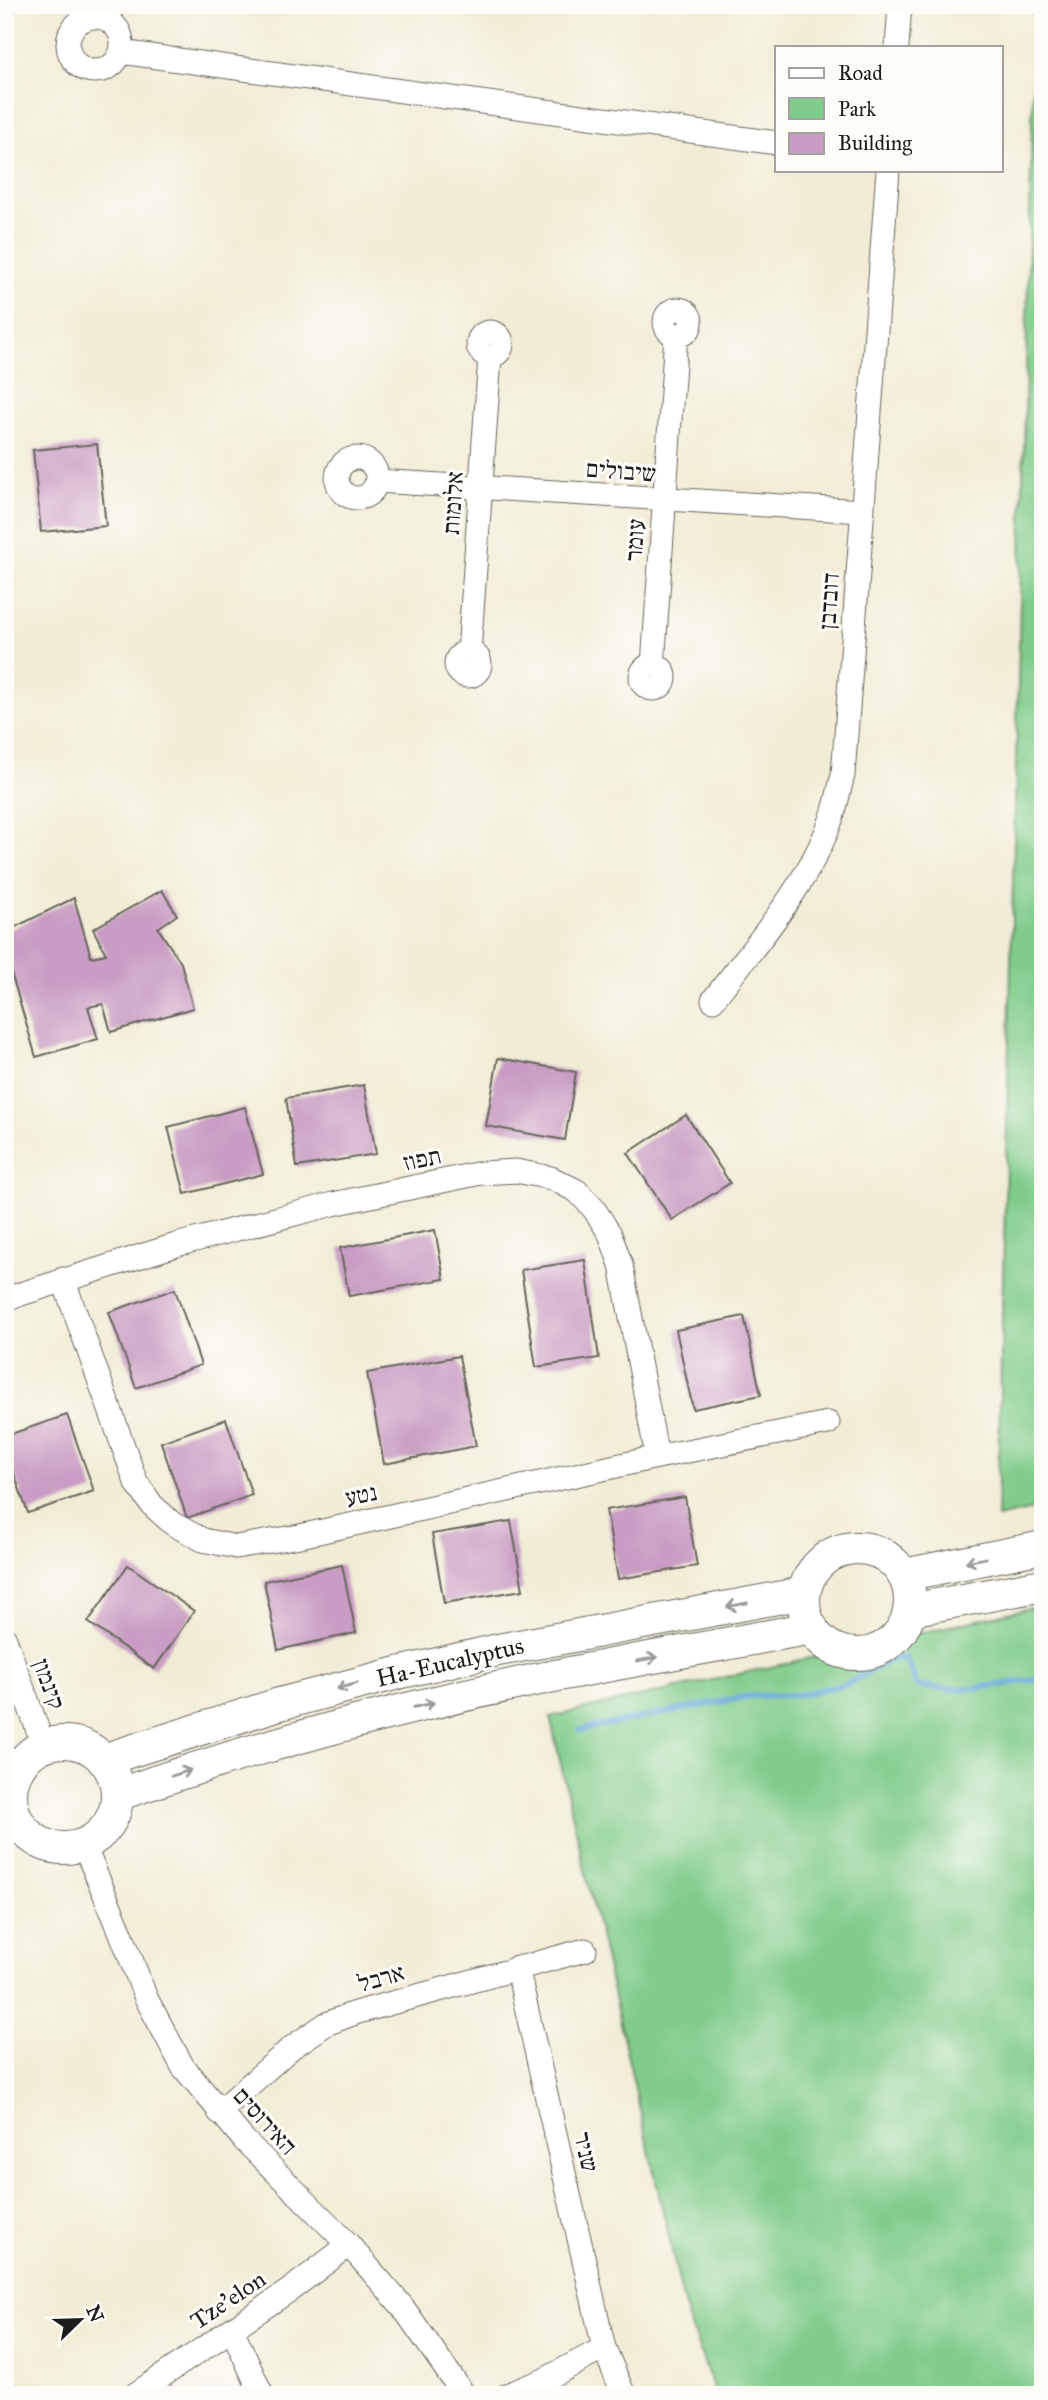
<svg xmlns="http://www.w3.org/2000/svg" width="1048" height="2400" font-family="'IM FELL Great Primer','Frank Ruhl Libre',serif">
<rect width="100%" height="100%" fill="#fdfcf7"/>
<filter id="ink" filterUnits="userSpaceOnUse"><feTurbulence type="fractalNoise" baseFrequency=".0143" numOctaves="2"/><feDisplacementMap in="SourceGraphic" scale="14" xChannelSelector="R" yChannelSelector="G"/><feConvolveMatrix kernelMatrix="1 2 1 2 8 2 1 2 1" color-interpolation-filters="sRGB"/></filter>
<filter id="wash" filterUnits="userSpaceOnUse"><feTurbulence type="fractalNoise" baseFrequency=".00686" numOctaves="4" result="noise"/><feDisplacementMap in="SourceGraphic" scale="28" xChannelSelector="R" yChannelSelector="G"/><feGaussianBlur stdDeviation="1.57" result="paint"/><feColorMatrix in="noise" values="0 0 0 0 0 0 0 0 0 0 0 0 0 0 0 0 0 1.4 0 .05"/><feComposite in="paint" operator="in"/></filter>
<g filter="url(#wash)">
<rect width="100%" height="100%" fill="#f1ecd5"/>
<!-- green -->
<g fill="#80cc8a" stroke="#4e7453" stroke-width="2">
<path d="M1035,5H1043V1508L997,1518Z"/>
<path d="M1043,1605V2395H716L687,2316L550,1717Z"/>
</g>
<g fill="none" stroke-linecap="round" stroke-linejoin="round">
<!-- stream -->
<path stroke="#5fa5d5" stroke-width="6" d="M580,1730L750,1696L798,1695L847,1684L892,1659L906,1658L917,1686C958,1693 1002,1685 1043,1678"/>
</g>
<g id="blocks">
<!-- building -->
<g fill="#c99dc3">
<path d="M97,444L106,526L41,532L33,450Z"/>
<path d="M162,890L177,915L158,928L181,963L193,1008L111,1032L103,1004L88,1007L98,1039L36,1057L5,952V932L74,898L91,957L106,954L93,929Z"/>
<path d="M498,1058L576,1072L565,1140L486,1126Z"/>
<path d="M364,1085L376,1154L297,1167L286,1098Z"/>
<path d="M245,1107L263,1174L185,1194L168,1127Z"/>
<path d="M686,1115L730,1183L672,1220L628,1153Z"/>
<path d="M435,1230L444,1279L349,1296L340,1248Z"/>
<path d="M585,1260L599,1358L536,1367L521,1270Z"/>
<path d="M175,1289L201,1365L136,1388L109,1312Z"/>
<path d="M744,1316L761,1395L693,1409L676,1330Z"/>
<path d="M459,1356L476,1446L384,1464L367,1373Z"/>
<path d="M67,1415L94,1491L28,1513L5,1448V1436Z"/>
<path d="M226,1419L252,1495L187,1518L161,1442Z"/>
<path d="M685,1497L697,1566L618,1579L606,1510Z"/>
<path d="M511,1521L523,1590L444,1603L432,1534Z"/>
<path d="M128,1565L194,1611L154,1669L88,1622Z"/>
<path d="M342,1565L356,1633L278,1650L264,1581Z"/>
</g>
</g>
</g>
<g filter="url(#ink)">
<use href="#blocks" fill-opacity="0" stroke="#67655d" stroke-width="2"/>
<g fill="none" stroke-linecap="round" stroke-linejoin="round">
<defs>
<g id="minor">
<circle cx="95" cy="44" r="27"/>
<path d="M897,47L900,5"/>
<path d="M121,52L777,143"/>
<circle cx="678" cy="322" r="13"/>
<circle cx="490" cy="344" r="12"/>
<circle cx="357" cy="478" r="20"/>
<path d="M377,481L862,511"/>
<circle cx="468" cy="664" r="12"/>
<path d="M469,653L490,357"/>
<circle cx="653" cy="677" r="12"/>
<path d="M653,665L676,335"/>
<path d="M713,1000C755,945 810,883 832,817C837,803 839,789 843,775L888,170"/>
<path d="M63,1279L136,1482L152,1505L173,1524L203,1540L236,1547L300,1536L657,1457L828,1423"/>
<path d="M5,1299L176,1245L333,1204L481,1173L516,1171L551,1178L577,1191L594,1209L610,1234L621,1265L657,1457"/>
<path d="M5,1639L44,1747"/>
<path d="M84,1846L119,1928L146,1998L183,2067L244,2140L349,2245L402,2306L464,2395"/>
<path d="M517,1967L604,2348L624,2395"/>
<path d="M219,2112L291,2048L326,2024L355,2013L585,1950"/>
<path d="M232,2329L262,2395"/>
<path d="M134,2395L290,2290L349,2245"/>
<path d="M507,2395L544,2380L604,2348"/>
</g>
<g id="secondary">
<circle cx="857" cy="1601" r="53"/>
<path d="M904,1575L1043,1547"/>
<path d="M910,1610L1043,1585"/>
<circle cx="64" cy="1795" r="53"/>
<path d="M103,1760L276,1705L398,1673L498,1650L804,1593"/>
<path d="M117,1795C214,1761 312,1732 411,1708C543,1675 678,1653 812,1628"/>
</g>
</defs>
<!-- minor casing -->
<use href="#minor" stroke="#67655d" stroke-width="25"/>
<!-- secondary casing -->
<use href="#secondary" stroke="#67655d" stroke-width="34"/>
<!-- minor -->
<use href="#minor" stroke="#fff" stroke-width="23"/>
<!-- secondary -->
<use href="#secondary" stroke="#fff" stroke-width="32"/>
</g>
<!-- one-way arrows -->
<defs><path id="oneway-shaft" d="M-6 0H5M1.5-3L5.5 0L1.5 3" fill="none" stroke-width="1.6" stroke-linecap="round" stroke-linejoin="round" transform="scale(1.75)"/></defs>
<g stroke="#999">
<use href="#oneway-shaft" transform="translate(976 1560) rotate(169)"/>
<use href="#oneway-shaft" transform="translate(737 1605) rotate(169)"/>
<use href="#oneway-shaft" transform="translate(647 1659) rotate(-11)"/>
<use href="#oneway-shaft" transform="translate(347 1686) rotate(165)"/>
<use href="#oneway-shaft" transform="translate(424 1705) rotate(-13)"/>
<use href="#oneway-shaft" transform="translate(181 1773) rotate(-18)"/>
</g>
</g>
<g text-anchor="middle" stroke-width="6" stroke-linejoin="round" paint-order="stroke">
<!-- street labels -->
<g font-size="24" fill="#1c1c1c" stroke="#fdfcf7">
<text transform="translate(621 471) rotate(4)" y="8">שיבולים</text>
<text transform="translate(453 503) rotate(-86)" y="8">אלומות</text>
<text transform="translate(635 540) rotate(-86)" y="8">עומר</text>
<text transform="translate(829 601) rotate(-86)" y="8">דובדבן</text>
<text transform="translate(422 1159) rotate(-12)" y="8">תפוז</text>
<text transform="translate(361 1495) rotate(-12)" y="8">נטע</text>
<text transform="translate(450 1662) rotate(-13)" y="8">Ha-Eucalyptus</text>
<text transform="translate(49 1684) rotate(70)" y="8">קינמון</text>
<text transform="translate(381 1978) rotate(-16)" y="8">ארבל</text>
<text transform="translate(265 2121) rotate(48)" y="8">האירוסים</text>
<text transform="translate(586 2152) rotate(77)" y="8">שניר</text>
<text transform="translate(228 2300) rotate(-34)" y="8">Tze'elon</text>
</g>
</g>
<!-- margin -->
<rect width="1048" height="2400" fill="none" stroke="#fdfcf7" stroke-width="28"/>
<!-- legend -->
<rect x="775" y="46" width="228" height="126" fill="#fdfcf7" stroke="#a3a29f" stroke-width="2"/>
<rect x="789" y="68" width="35" height="10" fill="#ffffff" stroke="#a3a29f" stroke-width="2"/>
<text x="838" y="80" font-size="21" fill="#1c1c1c">Road</text>
<rect x="789" y="98" width="35" height="21" fill="#80cc8a" stroke="#a3a29f" stroke-width="2"/>
<text x="838" y="116" font-size="21" fill="#1c1c1c">Park</text>
<rect x="789" y="133" width="35" height="21" fill="#c99dc3" stroke="#a3a29f" stroke-width="2"/>
<text x="838" y="150" font-size="21" fill="#1c1c1c">Building</text>
<!-- north arrow -->
<g transform="translate(80 2320) rotate(67)" stroke="#fdfcf7" stroke-width="5" paint-order="stroke">
<path d="M0-5L12 26L0 18L-12 26Z" fill="#1c1c1c"/>
<text y="-10" font-size="19" font-weight="bold" text-anchor="middle" fill="#1c1c1c">N</text>
</g>
</svg>
